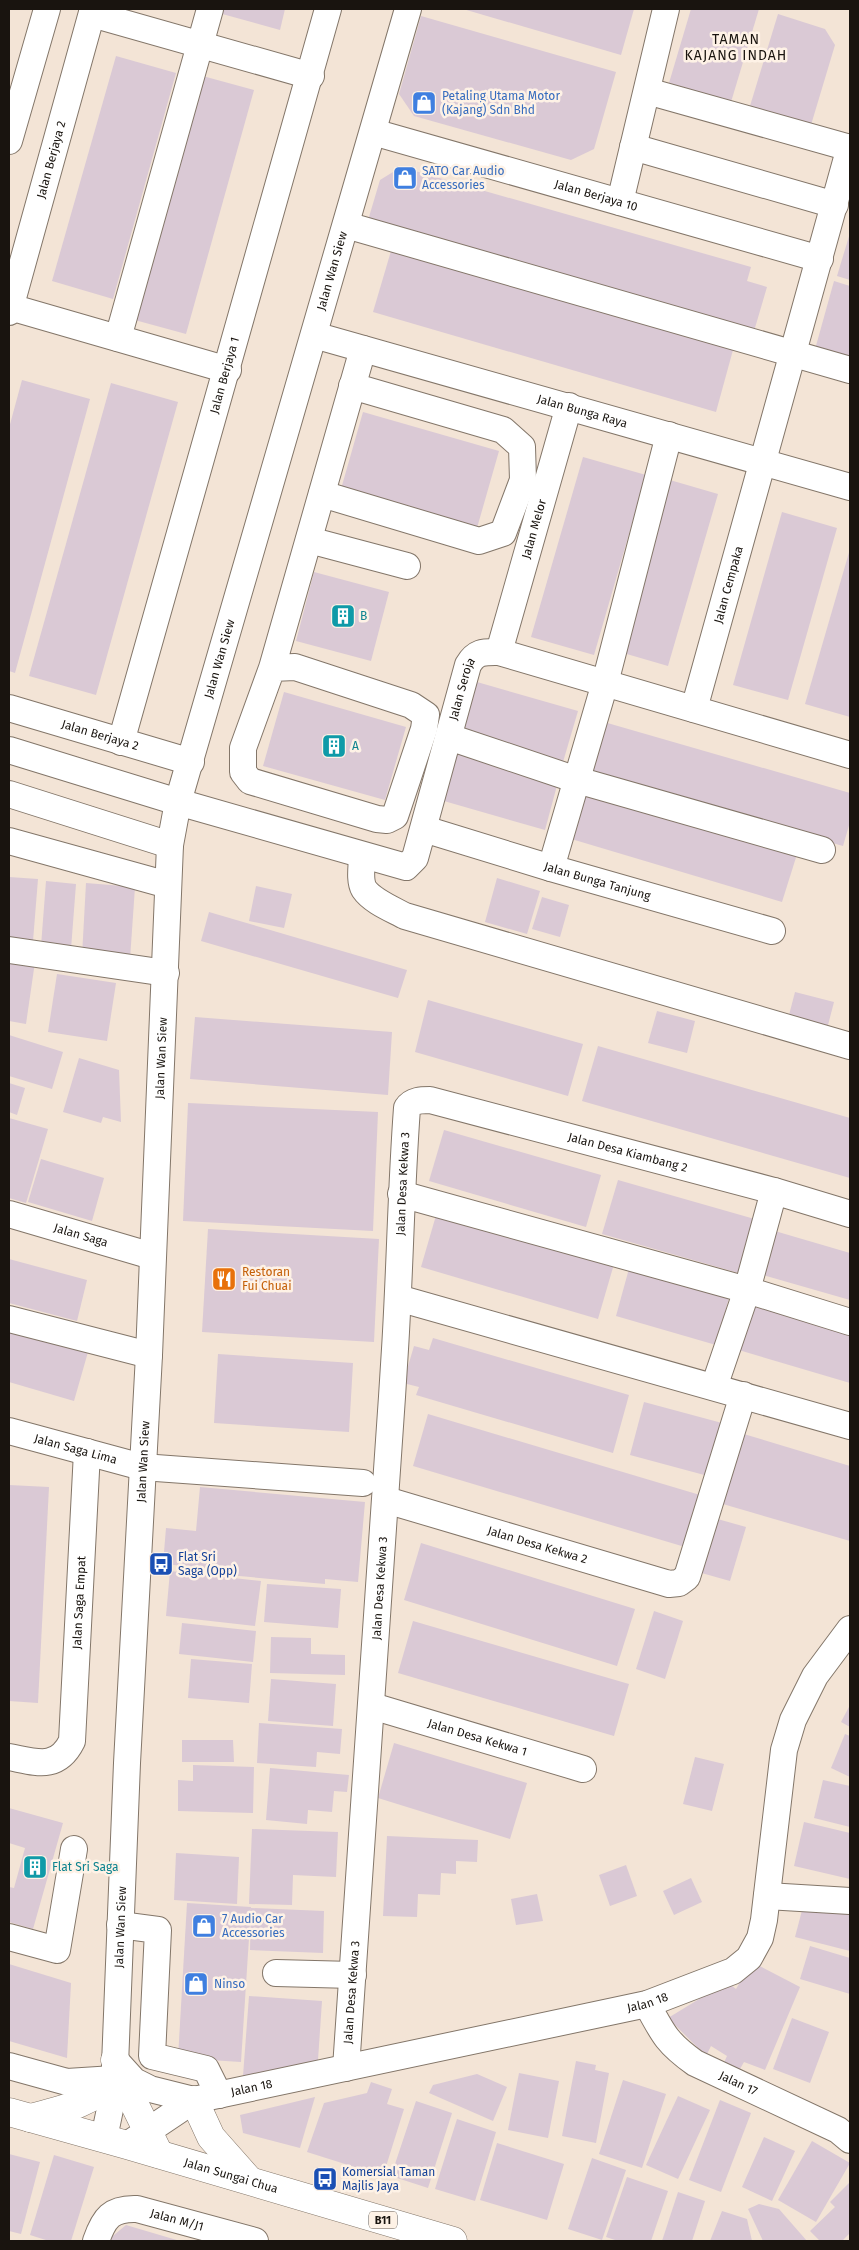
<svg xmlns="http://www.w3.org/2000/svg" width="859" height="2250" font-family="'Fira Sans',sans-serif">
<rect width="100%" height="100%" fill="#f3e4d6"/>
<!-- building -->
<g fill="#dac9d5">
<path d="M216,9H285L280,30L215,12Z"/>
<path d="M463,9H634L621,55Z"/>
<path d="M691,9H759L731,102L669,83Z"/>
<path d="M778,14L825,29L835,45L811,125L750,106Z"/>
<path d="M421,16L616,72L594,149L571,160L414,116L399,94Z"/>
<path d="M116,56L176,73L113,299L52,281Z"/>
<path d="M199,75L254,90L186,334L131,319Z"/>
<path d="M401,167L751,267L747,281L767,287L752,338L366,227L380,180Z"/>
<path d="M850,233V280L837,276Z"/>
<path d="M391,251L733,350L716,412L373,312Z"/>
<path d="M834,281L850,286V363L814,353Z"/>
<path d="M22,380L90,399L15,673L9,671V428Z"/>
<path d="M111,383L178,402L96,695L29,676Z"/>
<path d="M363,412L499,451L477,528L341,489Z"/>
<path d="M583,457L646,475L594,655L531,637Z"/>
<path d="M663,478L718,494L668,666L613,650Z"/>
<path d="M782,512L837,528L788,700L733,685Z"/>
<path d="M850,549V717L805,704Z"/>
<path d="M314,572L389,592L371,661L296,641Z"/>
<path d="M470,680L578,711L563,762L456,731Z"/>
<path d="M284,692L406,727L385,800L263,766Z"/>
<path d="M597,720L850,793V822L843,846L583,771Z"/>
<path d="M451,747L559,778L545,830L437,799Z"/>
<path d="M583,787L798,851L782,902L568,838Z"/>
<path d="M9,877L38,879L33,941L9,938Z"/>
<path d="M497,878L540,891L527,934L485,922Z"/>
<path d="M46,881L76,884L71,949L41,946Z"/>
<path d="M86,883L135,887L130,959L82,956Z"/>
<path d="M256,886L292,894L284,928L249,921Z"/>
<path d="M542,897L569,905L560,937L532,929Z"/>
<path d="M209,912L407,970L398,998L201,941Z"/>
<path d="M9,959L35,962L26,1024L9,1021Z"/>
<path d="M57,974L116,983L107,1041L48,1032Z"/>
<path d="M795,992L834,1002L827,1029L788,1019Z"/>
<path d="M428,1000L583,1044L568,1096L415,1052Z"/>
<path d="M657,1011L695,1021L687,1053L648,1043Z"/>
<path d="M195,1017L392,1032L388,1095L190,1079Z"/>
<path d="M9,1035L63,1052L52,1089L9,1076Z"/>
<path d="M598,1046L850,1118V1178L582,1101Z"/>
<path d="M79,1058L119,1070L121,1122L103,1117L101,1123L63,1112Z"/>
<path d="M9,1083L25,1088L17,1115L9,1112Z"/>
<path d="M188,1103L378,1112L373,1231L183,1221Z"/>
<path d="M9,1118L48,1129L26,1203L9,1198Z"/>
<path d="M444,1130L601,1175L586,1227L429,1181Z"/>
<path d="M41,1159L104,1178L92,1221L28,1202Z"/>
<path d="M618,1180L758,1220L742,1274L602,1234Z"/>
<path d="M437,1212L614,1264L598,1319L421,1267Z"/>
<path d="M208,1229L379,1239L374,1342L202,1332Z"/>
<path d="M768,1229L850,1253V1300L756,1273Z"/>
<path d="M9,1259L87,1280L77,1321L9,1303Z"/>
<path d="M630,1265L730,1294L716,1345L616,1316Z"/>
<path d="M746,1299L850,1330V1383L732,1348Z"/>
<path d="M9,1329L88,1352L74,1401L9,1382Z"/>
<path d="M433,1338L629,1395L613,1453L416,1395L419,1387L403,1383L414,1346L429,1350Z"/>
<path d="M218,1354L353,1363L349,1432L214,1423Z"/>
<path d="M644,1402L722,1423L708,1476L630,1455Z"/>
<path d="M428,1414L700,1495L685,1547L413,1466Z"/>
<path d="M737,1432L850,1466V1541L716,1502Z"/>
<path d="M9,1485L49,1487L38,1703L9,1701Z"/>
<path d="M200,1487L365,1502L358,1582L325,1579V1584L217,1574V1569L163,1564L166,1528L196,1531Z"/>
<path d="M714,1518L746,1527L730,1581L698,1572Z"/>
<path d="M421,1543L635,1609L617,1666L404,1600Z"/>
<path d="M170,1571L261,1581L255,1626L166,1616Z"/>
<path d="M267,1584L341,1589L338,1628L264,1622Z"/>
<path d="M654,1611L683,1621L665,1679L636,1669Z"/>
<path d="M413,1621L629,1684L614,1736L398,1673Z"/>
<path d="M182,1623L256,1631L253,1662L179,1654Z"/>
<path d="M271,1637L311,1638V1654L345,1655V1675L270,1673Z"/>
<path d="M191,1659L252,1664L249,1703L188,1698Z"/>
<path d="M271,1679L336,1684L333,1726L268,1721Z"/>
<path d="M850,1705V1727L841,1722Z"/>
<path d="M259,1723L342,1729L340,1754L317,1752L316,1767L257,1763Z"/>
<path d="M845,1734L850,1736V1777L831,1768Z"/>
<path d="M182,1740H233L234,1762H182Z"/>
<path d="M394,1743L527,1783L510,1839L378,1798Z"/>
<path d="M695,1757L724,1764L712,1811L683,1804Z"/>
<path d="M193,1765L254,1767L253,1813L178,1811V1780L193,1781Z"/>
<path d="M270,1768L349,1775L347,1792L334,1791L332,1812L308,1810L307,1824L266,1820Z"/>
<path d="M823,1780L850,1786V1827L814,1818Z"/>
<path d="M9,1808L63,1823L33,1929L9,1922V1887L14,1888L25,1848L9,1843Z"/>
<path d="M804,1822L850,1833V1879L794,1866Z"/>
<path d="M252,1829L338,1832L336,1877L293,1875L292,1905L249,1904Z"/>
<path d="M387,1836L478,1840L477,1862L456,1861V1874L441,1873L440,1895L418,1894L417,1917L383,1916Z"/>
<path d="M176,1853L239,1857L237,1904L174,1900Z"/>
<path d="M626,1865L637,1896L610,1906L599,1875Z"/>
<path d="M691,1878L702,1902L674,1915L663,1891Z"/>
<path d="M537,1894L543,1921L516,1925L511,1899Z"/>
<path d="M805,1899L850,1911V1951L795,1937Z"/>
<path d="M187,1903L251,1907L241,2062L178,2058Z"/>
<path d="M251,1908L324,1911L323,1953L250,1950Z"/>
<path d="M810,1946L850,1958V1994L800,1979Z"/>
<path d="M752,1962L800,1987L765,2070L744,2062L736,2076L721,2069L727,2056L711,2046L706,2056L668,2018L727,1982L736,1989Z"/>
<path d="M9,1964L71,1983L67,2058L9,2041Z"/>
<path d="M249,1996L322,2001L318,2060L243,2076Z"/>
<path d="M792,2018L829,2032L810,2083L773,2069Z"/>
<path d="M576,2061L596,2065L595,2070L609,2073L596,2143L562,2136Z"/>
<path d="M519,2073L559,2081L548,2138L508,2130Z"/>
<path d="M477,2074L507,2087L493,2121L429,2093L433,2085Z"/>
<path d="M623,2080L666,2094L642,2168L599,2154Z"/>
<path d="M371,2082L392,2089L387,2104L404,2109L383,2176L307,2152L324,2103L367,2093Z"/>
<path d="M678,2096L710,2110L678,2179L646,2165Z"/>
<path d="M315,2097L300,2148L243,2133L240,2115Z"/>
<path d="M720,2100L751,2113L721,2192L689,2180Z"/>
<path d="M416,2101L452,2113L428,2188L391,2176Z"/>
<path d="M457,2119L496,2132L475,2201L435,2189Z"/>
<path d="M764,2137L795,2151L772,2201L742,2187Z"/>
<path d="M812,2141L850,2163L816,2222L778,2200Z"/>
<path d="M497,2143L564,2164L547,2220L480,2200Z"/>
<path d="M9,2154L40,2162L21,2234L9,2231Z"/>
<path d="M54,2155L94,2167L71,2241H49L30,2235Z"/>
<path d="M592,2158L626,2170L602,2240L568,2229Z"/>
<path d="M627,2177L668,2191L651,2241H618L606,2237Z"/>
<path d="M850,2182V2233L842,2241H820L810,2231L835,2207L830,2202Z"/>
<path d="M678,2192L705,2201L692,2241H662Z"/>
<path d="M759,2204L779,2209L807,2241H763L748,2209Z"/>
<path d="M722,2211L747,2219L752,2241H710Z"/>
<path d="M126,2225L180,2241H107Z"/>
</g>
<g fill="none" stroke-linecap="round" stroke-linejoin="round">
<defs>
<g id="minor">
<path d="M92,14L311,76"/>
<path d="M647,91L850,148"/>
<path id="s1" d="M373,132L820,259"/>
<path d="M9,141L47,9"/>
<path d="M633,147L835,205"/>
<path d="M620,202L666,9"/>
<path d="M346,225L850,370"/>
<path d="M10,307L228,370"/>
<path id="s2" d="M9,312L93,9"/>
<path id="s3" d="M314,335L850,487"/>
<path d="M118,338L210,9"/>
<path d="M322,494L479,541L503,533L523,480L522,447L503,430L352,386"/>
<path d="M309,540L407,566"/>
<path id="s4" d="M499,652L569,406"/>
<path d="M272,668L295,667L411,705L426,715L424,729L395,816L387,820L377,819L250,781L243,772V748L272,668L363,349"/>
<path id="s5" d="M9,708L191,762"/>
<path id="s6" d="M694,709L850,147"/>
<path d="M449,737L577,780L822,850"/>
<path id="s7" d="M121,742L328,9"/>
<path id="s8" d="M9,750L178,802L406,867L415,858L468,665C476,651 484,652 499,652L850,755"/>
<path d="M9,794L170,845"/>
<path id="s9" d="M424,829L551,868L772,931"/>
<path d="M9,841L168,885"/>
<path d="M362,856C362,865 359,880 364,889C372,901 392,909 405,916L850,1046"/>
<path d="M551,868L605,683L669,435"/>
<path d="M9,950L166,973"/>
<path d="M401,1194L747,1290L850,1322"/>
<path id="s10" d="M9,1214L152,1256"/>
<path d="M398,1298L850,1426"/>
<path d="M9,1319L149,1355"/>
<path d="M714,1387L747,1290L774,1191"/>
<path id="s11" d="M9,1431L142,1467L363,1483"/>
<path id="s12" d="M386,1500L669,1584L679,1583L687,1577L743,1395"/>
<path id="s13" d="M372,1706L583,1769"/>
<path id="s14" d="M9,1757C36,1762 57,1771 72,1741L87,1452"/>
<path d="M767,1896L850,1901"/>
<path d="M120,1925L158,1930L152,2056L206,2069L219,2095"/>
<path d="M9,1937L57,1950L74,1849"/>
<path d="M276,1973L353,1975"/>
<path id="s15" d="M647,2004C663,2034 667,2043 695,2063L838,2130L850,2140"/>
<path d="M115,2060L134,2081L150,2089L194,2100"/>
<path d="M9,2066L67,2082L114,2079"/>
<path id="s16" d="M346,2068C364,1829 380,1589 395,1349C400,1269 401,1188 407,1108C412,1100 422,1100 430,1100L774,1191L850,1214"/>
<path id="s17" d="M104,2138L114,2090L127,1763L149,1355L170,845L178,802L408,9"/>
<path id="s18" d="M130,2143L194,2100L647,2004L733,1971L749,1958L760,1938L764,1920L784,1750L793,1720L815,1676L850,1629"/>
<path id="s19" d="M96,2241C104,2218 111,2208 137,2209L255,2241"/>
</g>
<g id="major">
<path d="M115,2060L122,2079L159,2154"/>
<path d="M194,2100L211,2137L249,2180"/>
<path id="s20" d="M9,2112L127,2145L453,2241"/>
<path d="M30,2118C61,2110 92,2104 114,2079"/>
</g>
</defs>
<!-- minor casing -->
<use href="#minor" stroke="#837669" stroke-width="28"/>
<!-- major casing -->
<use href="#major" stroke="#837669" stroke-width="29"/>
<!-- minor -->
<use href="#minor" stroke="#fff" stroke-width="26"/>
<!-- major -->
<use href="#major" stroke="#fff" stroke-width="28"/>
</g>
<!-- icons -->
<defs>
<symbol id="shop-square" viewBox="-11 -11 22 22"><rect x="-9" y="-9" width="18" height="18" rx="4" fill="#3f7fe0" stroke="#fef2e6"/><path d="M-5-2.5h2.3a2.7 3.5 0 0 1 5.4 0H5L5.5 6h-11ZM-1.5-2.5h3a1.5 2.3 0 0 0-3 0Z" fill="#fff"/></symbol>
<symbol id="building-square" viewBox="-11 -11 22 22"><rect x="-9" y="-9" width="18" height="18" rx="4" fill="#0f9aa8" stroke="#fef2e6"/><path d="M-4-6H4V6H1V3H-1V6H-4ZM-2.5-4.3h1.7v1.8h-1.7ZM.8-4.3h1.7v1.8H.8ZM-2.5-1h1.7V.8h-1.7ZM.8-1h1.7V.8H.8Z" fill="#fff"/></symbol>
<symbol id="restaurant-square" viewBox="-11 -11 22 22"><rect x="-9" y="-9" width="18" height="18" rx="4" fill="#e8710a" stroke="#fef2e6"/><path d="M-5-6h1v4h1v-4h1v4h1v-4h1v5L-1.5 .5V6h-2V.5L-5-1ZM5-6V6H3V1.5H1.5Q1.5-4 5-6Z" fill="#fff"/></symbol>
<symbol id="bus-square" viewBox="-11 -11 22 22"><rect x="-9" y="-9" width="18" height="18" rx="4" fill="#1a4fb4" stroke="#fef2e6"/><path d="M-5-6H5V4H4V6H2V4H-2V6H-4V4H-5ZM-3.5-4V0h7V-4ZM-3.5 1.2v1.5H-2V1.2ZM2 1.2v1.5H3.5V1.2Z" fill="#fff"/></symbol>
</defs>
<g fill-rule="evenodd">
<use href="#shop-square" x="410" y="89" width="28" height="28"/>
<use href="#shop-square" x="391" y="164" width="28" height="28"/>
<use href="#building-square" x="329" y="602" width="28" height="28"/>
<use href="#building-square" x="320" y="732" width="28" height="28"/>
<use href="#restaurant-square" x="210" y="1265" width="28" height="28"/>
<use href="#bus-square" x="147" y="1550" width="28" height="28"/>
<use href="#building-square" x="21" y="1853" width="28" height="28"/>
<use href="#shop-square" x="190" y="1912" width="28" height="28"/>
<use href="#shop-square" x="182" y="1970" width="28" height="28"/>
<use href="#bus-square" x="311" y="2165" width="28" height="28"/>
</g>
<g text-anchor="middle" stroke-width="5" stroke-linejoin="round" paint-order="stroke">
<!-- shield labels -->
<rect fill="#fef2e6" stroke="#5e5750" stroke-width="1" x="369" y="2211.5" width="28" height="17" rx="4"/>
<g font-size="11" font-weight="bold" fill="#19140f">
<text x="383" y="2224">B11</text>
</g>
<!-- shop labels -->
<g font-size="12" fill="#366cbe" stroke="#fef2e6" text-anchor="start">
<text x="442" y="100">Petaling Utama Motor<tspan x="442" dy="14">(Kajang) Sdn Bhd</tspan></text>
<text x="422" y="175">SATO Car Audio<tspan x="422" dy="14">Accessories</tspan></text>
<text x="222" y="1923">7 Audio Car<tspan x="222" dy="14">Accessories</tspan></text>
<text x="214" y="1988">Ninso</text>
</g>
<!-- street labels -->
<g font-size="12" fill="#19140f" stroke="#fef2e6">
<text dy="4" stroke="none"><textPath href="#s2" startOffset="158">Jalan Berjaya 2</textPath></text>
<text dy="4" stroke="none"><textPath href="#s1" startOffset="232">Jalan Berjaya 10</textPath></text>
<text dy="4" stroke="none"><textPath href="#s17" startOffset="1892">Jalan Wan Siew</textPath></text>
<text dy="4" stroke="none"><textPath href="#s7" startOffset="381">Jalan Berjaya 1</textPath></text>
<text dy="4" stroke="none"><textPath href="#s3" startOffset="279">Jalan Bunga Raya</textPath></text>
<text dy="4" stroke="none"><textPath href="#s4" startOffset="128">Jalan Melor</textPath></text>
<text dy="4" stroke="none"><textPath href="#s6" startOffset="129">Jalan Cempaka</textPath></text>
<text dy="4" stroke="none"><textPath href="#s17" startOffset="1488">Jalan Wan Siew</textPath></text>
<text dy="4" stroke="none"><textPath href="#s8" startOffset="602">Jalan Seroja</textPath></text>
<text dy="4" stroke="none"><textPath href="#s5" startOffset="95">Jalan Berjaya 2</textPath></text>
<text dy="4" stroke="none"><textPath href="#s9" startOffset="181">Jalan Bunga Tanjung</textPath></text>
<text dy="4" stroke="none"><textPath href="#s17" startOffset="1082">Jalan Wan Siew</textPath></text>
<text dy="4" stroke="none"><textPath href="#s16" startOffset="1192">Jalan Desa Kiambang 2</textPath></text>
<text dy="4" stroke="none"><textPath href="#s16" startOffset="886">Jalan Desa Kekwa 3</textPath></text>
<text dy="4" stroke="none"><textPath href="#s10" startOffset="75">Jalan Saga</textPath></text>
<text dy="4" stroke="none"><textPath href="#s11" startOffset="69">Jalan Saga Lima</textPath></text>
<text dy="4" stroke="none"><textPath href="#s17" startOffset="678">Jalan Wan Siew</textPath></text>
<text dy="4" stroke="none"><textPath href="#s12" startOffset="158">Jalan Desa Kekwa 2</textPath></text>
<text dy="4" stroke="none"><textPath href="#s16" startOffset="481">Jalan Desa Kekwa 3</textPath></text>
<text dy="4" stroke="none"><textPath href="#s14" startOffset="211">Jalan Saga Empat</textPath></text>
<text dy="4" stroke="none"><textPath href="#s13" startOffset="110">Jalan Desa Kekwa 1</textPath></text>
<text dy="4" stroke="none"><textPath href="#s17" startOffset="212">Jalan Wan Siew</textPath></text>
<text dy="4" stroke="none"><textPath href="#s16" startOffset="76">Jalan Desa Kekwa 3</textPath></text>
<text dy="4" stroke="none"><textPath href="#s18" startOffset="541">Jalan 18</textPath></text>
<text dy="4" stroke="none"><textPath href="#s15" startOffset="125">Jalan 17</textPath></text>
<text dy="4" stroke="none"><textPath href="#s18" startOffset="136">Jalan 18</textPath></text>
<text dy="4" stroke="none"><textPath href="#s20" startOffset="231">Jalan Sungai Chua</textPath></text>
<text dy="4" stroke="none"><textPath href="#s19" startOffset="99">Jalan M/J1</textPath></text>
</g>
<!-- culture labels -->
<g font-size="12" fill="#0d838f" stroke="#fef2e6" text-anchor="start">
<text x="360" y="620">B</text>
<text x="352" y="750">A</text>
<text x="52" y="1871">Flat Sri Saga</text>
</g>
<!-- food labels -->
<g font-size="12" fill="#c56008" stroke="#fef2e6" text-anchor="start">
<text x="242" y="1276">Restoran<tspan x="242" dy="14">Fui Chuai</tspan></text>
</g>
<!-- transit labels -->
<g font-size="12" fill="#164399" stroke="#fef2e6" text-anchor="start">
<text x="178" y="1561">Flat Sri<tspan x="178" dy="14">Saga (Opp)</tspan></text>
<text x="342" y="2176">Komersial Taman<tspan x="342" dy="14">Majlis Jaya</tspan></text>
</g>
<!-- neighbourhood labels -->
<g font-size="14" letter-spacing="1" fill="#19140f" stroke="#fef2e6">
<text x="736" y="44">TAMAN<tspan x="736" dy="16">KAJANG INDAH</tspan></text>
</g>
</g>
<!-- border -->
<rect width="859" height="2250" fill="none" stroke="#19140f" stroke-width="20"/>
</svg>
